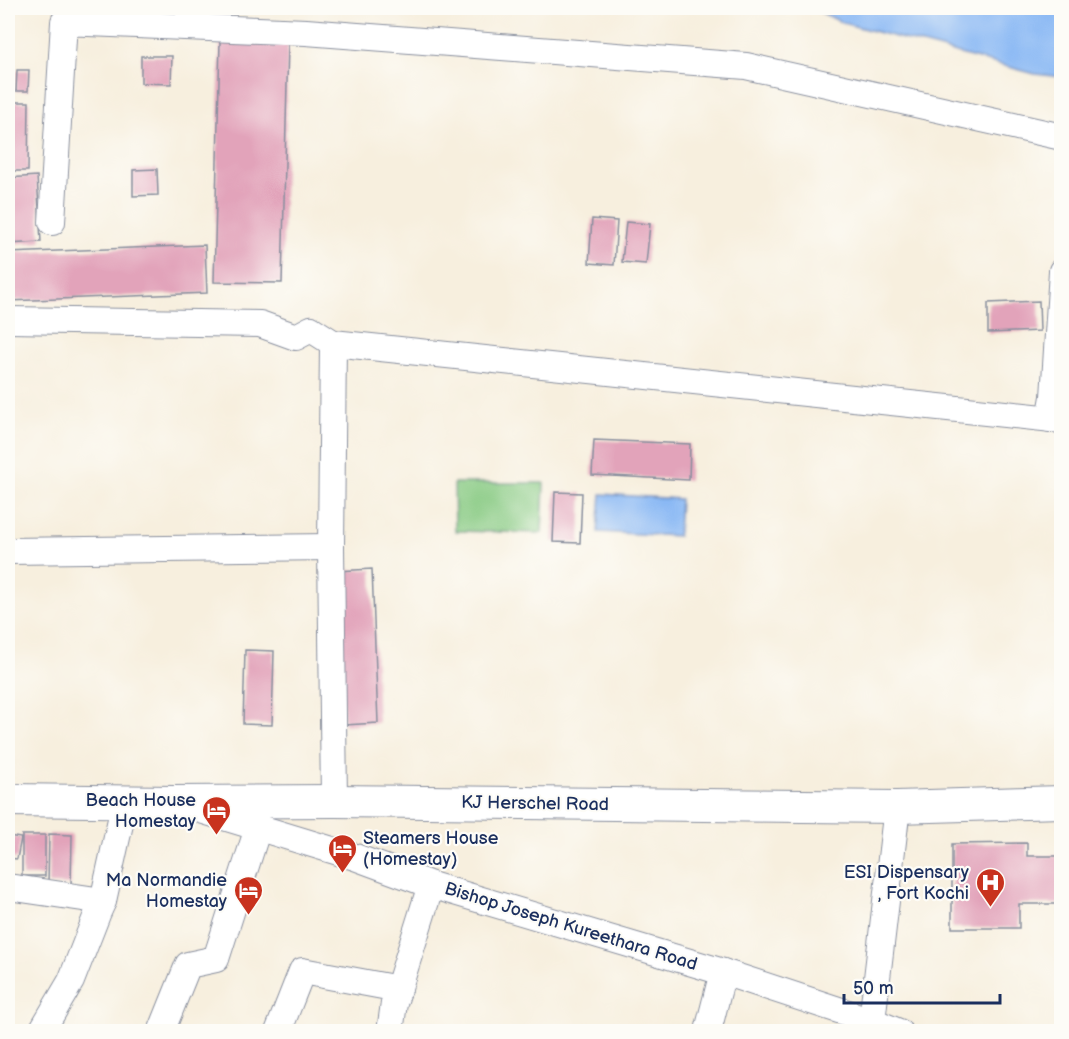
<svg xmlns="http://www.w3.org/2000/svg" width="1069" height="1039" font-family="'Balsamiq Sans',sans-serif">
<rect width="100%" height="100%" fill="#fdfcf7"/>
<filter id="ink" filterUnits="userSpaceOnUse"><feTurbulence type="fractalNoise" baseFrequency=".0167" numOctaves="2"/><feDisplacementMap in="SourceGraphic" scale="12" xChannelSelector="R" yChannelSelector="G"/><feConvolveMatrix kernelMatrix="1 2 1 2 8 2 1 2 1" color-interpolation-filters="sRGB"/></filter>
<filter id="wash" filterUnits="userSpaceOnUse"><feTurbulence type="fractalNoise" baseFrequency=".008" numOctaves="4" result="noise"/><feDisplacementMap in="SourceGraphic" scale="24" xChannelSelector="R" yChannelSelector="G"/><feGaussianBlur stdDeviation="1.35" result="paint"/><feColorMatrix in="noise" values="0 0 0 0 0 0 0 0 0 0 0 0 0 0 0 0 0 1.4 0 .05"/><feComposite in="paint" operator="in"/></filter>
<g filter="url(#wash)">
<rect width="100%" height="100%" fill="#f7efde"/>
<!-- green -->
<path fill="#88ca83" stroke="#527c70" stroke-width="1.5" d="M454,483H544L542,533L455,531Z"/>
<!-- water -->
<g fill="#89b8f4" stroke="#5274a9" stroke-width="1.5">
<path d="M812,8H1061V77L1035,74L843,23Z"/>
<path d="M601,494L680,499L678,536L598,532Z"/>
</g>
<g id="blocks">
<!-- building -->
<g fill="#e2a3ba">
<path d="M220,41L288,43L282,283L214,282Z"/>
<path d="M141,56H172L171,84L141,83Z"/>
<path d="M17,70H29L28,91H16Z"/>
<path d="M8,93H13V102H29L28,171H8Z"/>
<path d="M157,169L158,195L133,196V170Z"/>
<path d="M37,176L41,242L8,244V178Z"/>
<path d="M592,219L617,221L614,265L589,263Z"/>
<path d="M626,222L650,224L646,264L622,262Z"/>
<path d="M205,245L207,293L8,301V253Z"/>
<path d="M1039,301L1040,331L988,333V303Z"/>
<path d="M594,440L690,444L689,480L592,475Z"/>
<path d="M555,492L582,493L580,543L553,542Z"/>
<path d="M372,569L378,723L344,725L337,571Z"/>
<path d="M245,650L274,651L272,725L243,724Z"/>
<path d="M49,834L72,835L71,885L48,884Z"/>
<rect x="22" y="835" width="23" height="41"/>
<path d="M8,836L21,838L17,859L8,858Z"/>
<path d="M1027,843V856H1062V904H1019V928H952V844Z"/>
</g>
</g>
</g>
<g filter="url(#ink)">
<use href="#blocks" fill-opacity="0" stroke="#898f9e" stroke-width="1.5"/>
<g fill="none" stroke-linecap="round" stroke-linejoin="round">
<defs>
<g id="minor">
<path d="M52,222L64,22L306,32L746,66L1062,137"/>
<path d="M8,320L260,324L296,337L311,329L333,343"/>
<path d="M1050,419L1054,397L1062,271"/>
<path d="M8,551L331,547"/>
<path d="M334,801L331,547L333,343L1062,420"/>
<path d="M191,807L355,857L431,885L723,972L872,1021L899,1032"/>
<path d="M8,887L103,901"/>
<path d="M872,1021L897,807"/>
<path d="M41,1032L71,981L98,912L103,901L125,801"/>
<path d="M161,1032L188,965L216,959L258,828"/>
<path d="M278,1032L302,971L399,989"/>
<path d="M390,1032L394,1003L431,885"/>
<path d="M709,1032V1027L723,972"/>
</g>
<path id="major" d="M8,800L173,802L334,801L897,807L1062,802"/>
</defs>
<!-- minor casing -->
<use href="#minor" stroke="#898f9e" stroke-width="28"/>
<!-- major casing -->
<use href="#major" stroke="#898f9e" stroke-width="34"/>
<!-- minor -->
<use href="#minor" stroke="#fff" stroke-width="26"/>
<!-- major -->
<use href="#major" stroke="#fff" stroke-width="32"/>
</g>
</g>
<!-- icons -->
<defs>
<symbol id="hotel-pin" viewBox="-11 -11 22 30"><path d="M0 17L-7.5 6A9.5 9.5 0 1 1 7.5 6Z" fill="#c8321e" stroke="#fdfcf7"/><path d="M-6-4.5h1.5V1H6V5H4.5V3h-9V5H-6ZM-4 0a1.8 1.8 0 1 1 3.6 0ZM.5 0V-2.5h3Q6-2.5 6 0Z" fill="#fff"/></symbol>
<symbol id="hospital-pin" viewBox="-11 -11 22 30"><path d="M0 17L-7.5 6A9.5 9.5 0 1 1 7.5 6Z" fill="#c8321e" stroke="#fdfcf7"/><path d="M-5-5h3v3.5h4V-5h3V5h-3V1.5h-4V5h-3Z" fill="#fff"/></symbol>
</defs>
<g fill-rule="evenodd">
<use href="#hotel-pin" x="200" y="794" width="33" height="45"/>
<use href="#hotel-pin" x="326" y="832" width="33" height="45"/>
<use href="#hospital-pin" x="974" y="866" width="33" height="45"/>
<use href="#hotel-pin" x="232" y="874" width="33" height="45"/>
</g>
<g text-anchor="middle" stroke-width="4.5" stroke-linejoin="round" paint-order="stroke">
<!-- poi labels -->
<g font-size="18" fill="#1b2f5e" stroke="#fdfcf7" text-anchor="end">
<text x="196" y="806">Beach House<tspan x="196" dy="21">Homestay</tspan></text>
<text x="363" y="844" text-anchor="start">Steamers House<tspan x="363" dy="21">(Homestay)</tspan></text>
<text x="969" y="878">ESI Dispensary<tspan x="969" dy="21">, Fort Kochi</tspan></text>
<text x="227" y="886">Ma Normandie<tspan x="227" dy="21">Homestay</tspan></text>
</g>
<!-- street labels -->
<g font-size="18" fill="#1b2f5e" stroke="#fdfcf7">
<text transform="translate(535 803) rotate(1)" y="6">KJ Herschel Road</text>
<text transform="translate(571 926) rotate(17)" y="6">Bishop Joseph Kureethara Road</text>
</g>
</g>
<!-- margin -->
<rect width="1069" height="1039" fill="none" stroke="#fdfcf7" stroke-width="30"/>
<!-- scale -->
<path d="M844 994v9h156v-9" fill="none" stroke="#1b2f5e" stroke-width="3"/>
<text x="853" y="994" font-size="18" fill="#1b2f5e" stroke="#fdfcf7" stroke-width="4.5" paint-order="stroke">50 m</text>
</svg>
